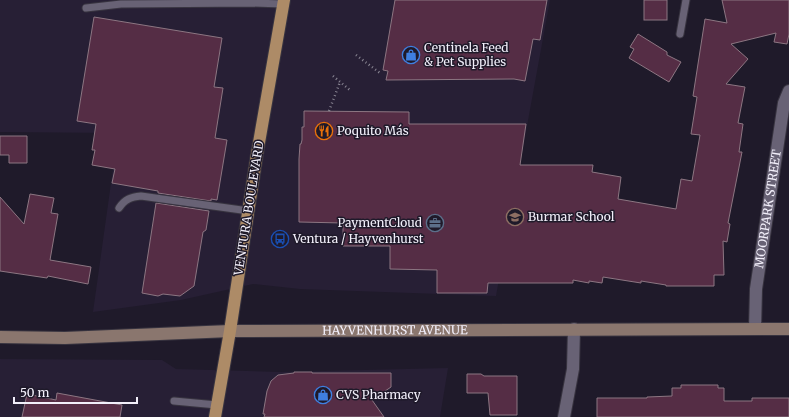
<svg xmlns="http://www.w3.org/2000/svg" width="789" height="417" font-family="Merriweather,serif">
<rect width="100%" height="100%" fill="#1f1a2a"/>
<!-- built -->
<g fill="#271f35">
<path d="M0,0H550L496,296L300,289L253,284L181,300L93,312L118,133L0,132Z"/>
<path d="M0,359L162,360L176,369L280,372L448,368L440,417H0Z"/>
</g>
<!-- building -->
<g fill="#552d45" stroke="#8c7682">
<path d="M395,0H547L540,40L533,39L525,81L514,79L386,80L388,71L383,70Z"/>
<rect x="644" y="0" width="23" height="20"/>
<path d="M722,0H789V34L787,44L774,42L776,33L731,44L748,59L726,84L745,87L738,123L743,124L739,152H742L728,223L730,224L727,242L723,241L724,275H714V286H666V285L641,281V283L603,277L602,283L589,281V283L573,280V283H488L487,293H437V270L390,269V246H343V223L299,222V159L300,144H301L302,140V127H304V111L409,112V124H526L520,165H593L592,172L621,177L618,199L676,209L681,179L692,181L700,135L691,134L697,97L693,96L705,19L727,23Z"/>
<path d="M94,17L222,38L214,87L223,88L215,138L227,140L217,200L211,199V201L158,193V191L112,183L115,169L92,165L95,150H92L96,124L77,121Z"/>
<path d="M638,34L667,52V55L681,62L669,82L629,58L634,49L630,47Z"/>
<path d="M0,136H27V163H9V155H0Z"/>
<path d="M30,194L54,198L51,213L58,214L50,260L91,267L88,284L48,276L47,278L0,271V197L24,224Z"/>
<path d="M156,203L209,211L206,230L203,232L194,286L180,296L163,294L158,296L142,293Z"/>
<path d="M294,372H312V373H391V387L372,400L384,417H264L265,414H263L267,391L271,381L278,375L294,373Z"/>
<path d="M467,374H481L484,376H517V415H490L488,393H467Z"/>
<path d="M681,385H718V388H724V401H752V398H789V417H597V398H647V397L672,396V388H681Z"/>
<path d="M57,393L122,405L120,417H22L27,394L56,400Z"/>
</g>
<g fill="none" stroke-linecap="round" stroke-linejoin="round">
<defs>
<g id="lane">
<path d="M86,8L121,4L252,3L283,4"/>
<path d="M680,34L686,0"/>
<path d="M119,208C125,199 131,197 141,196L249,211"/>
<path d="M174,401L217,405"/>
</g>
<g id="street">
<path id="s1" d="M755,329L756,289L784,103L789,91"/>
<path d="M564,417L573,369L574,329"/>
</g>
<g id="secondary">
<path id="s2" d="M0,337L65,338L230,331L789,329"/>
</g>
<path id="primary" d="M215,417L230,331L257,154L284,0"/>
</defs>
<!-- lane casing -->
<use href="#lane" stroke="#383440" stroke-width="9"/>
<!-- street casing -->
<use href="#street" stroke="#383440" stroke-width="14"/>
<!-- secondary casing -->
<use href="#secondary" stroke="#383440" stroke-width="14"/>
<!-- primary casing -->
<use href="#primary" stroke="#383440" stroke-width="14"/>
<!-- path -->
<g stroke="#8b8794" stroke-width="2.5" stroke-dasharray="1 3" stroke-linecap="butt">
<path d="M356,55L380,73"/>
<path d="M333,76L351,91"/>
<path d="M329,111L340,82"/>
</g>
<!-- lane -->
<use href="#lane" stroke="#686275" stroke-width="7"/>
<!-- street -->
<use href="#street" stroke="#686275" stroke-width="12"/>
<!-- secondary -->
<use href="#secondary" stroke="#8a766e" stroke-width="12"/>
<!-- primary -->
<use href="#primary" stroke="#ad8b67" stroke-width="12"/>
</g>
<!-- icons -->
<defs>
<symbol id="shop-ring" viewBox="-11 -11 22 22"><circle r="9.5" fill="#1f1a2a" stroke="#3f7fe0" stroke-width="1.5"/><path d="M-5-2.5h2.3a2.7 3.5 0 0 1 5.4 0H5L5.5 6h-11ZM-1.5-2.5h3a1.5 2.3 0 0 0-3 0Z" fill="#3f7fe0"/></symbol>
<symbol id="restaurant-ring" viewBox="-11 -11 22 22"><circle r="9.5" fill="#1f1a2a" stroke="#e8710a" stroke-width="1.5"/><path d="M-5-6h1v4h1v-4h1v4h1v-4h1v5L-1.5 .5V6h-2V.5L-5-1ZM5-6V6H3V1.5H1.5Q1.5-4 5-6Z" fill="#e8710a"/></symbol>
<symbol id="school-ring" viewBox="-11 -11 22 22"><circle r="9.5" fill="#1f1a2a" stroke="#8d6e63" stroke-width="1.5"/><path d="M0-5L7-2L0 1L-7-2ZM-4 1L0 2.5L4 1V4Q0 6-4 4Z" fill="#8d6e63"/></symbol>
<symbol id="office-ring" viewBox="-11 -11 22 22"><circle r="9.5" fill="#1f1a2a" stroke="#5c6f8a" stroke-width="1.5"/><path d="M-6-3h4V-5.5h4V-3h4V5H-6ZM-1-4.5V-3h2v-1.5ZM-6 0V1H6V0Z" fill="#5c6f8a"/></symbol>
<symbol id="bus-ring" viewBox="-11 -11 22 22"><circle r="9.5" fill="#1f1a2a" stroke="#1a4fb4" stroke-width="1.5"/><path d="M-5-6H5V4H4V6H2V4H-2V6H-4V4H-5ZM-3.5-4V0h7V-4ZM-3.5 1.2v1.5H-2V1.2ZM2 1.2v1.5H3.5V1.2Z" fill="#1a4fb4"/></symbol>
</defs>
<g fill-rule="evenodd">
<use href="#shop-ring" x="401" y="45" width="20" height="20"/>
<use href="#restaurant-ring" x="314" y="121" width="20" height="20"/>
<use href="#school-ring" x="505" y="207" width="20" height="20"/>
<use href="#office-ring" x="425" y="213" width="20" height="20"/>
<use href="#bus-ring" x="270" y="229" width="20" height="20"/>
<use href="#shop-ring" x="313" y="385" width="20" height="20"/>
</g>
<g text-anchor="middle" stroke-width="3" stroke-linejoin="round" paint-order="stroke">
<!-- poi labels -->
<g font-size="12" fill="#f2effa" stroke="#1f1a2a" text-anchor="start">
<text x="424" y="52">Centinela Feed<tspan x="424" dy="14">&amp; Pet Supplies</tspan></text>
<text x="337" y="135">Poquito Más</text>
<text x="528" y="221">Burmar School</text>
<text x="422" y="227" text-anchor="end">PaymentCloud</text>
<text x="293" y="243">Ventura / Hayvenhurst</text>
<text x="336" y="399">CVS Pharmacy</text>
</g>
<!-- street labels -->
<g font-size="12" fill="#f2effa" stroke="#1f1a2a">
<text transform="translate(249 208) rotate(-81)" y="4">VENTURA BOULEVARD</text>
<text dy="4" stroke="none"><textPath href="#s1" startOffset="121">MOORPARK STREET</textPath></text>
<text dy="4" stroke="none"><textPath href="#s2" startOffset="395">HAYVENHURST AVENUE</textPath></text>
</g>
</g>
<!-- scale -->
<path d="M14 397v6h123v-6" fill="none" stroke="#f2effa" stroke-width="2"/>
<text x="20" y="397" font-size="12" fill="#f2effa" stroke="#1f1a2a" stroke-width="3" paint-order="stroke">50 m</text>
</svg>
